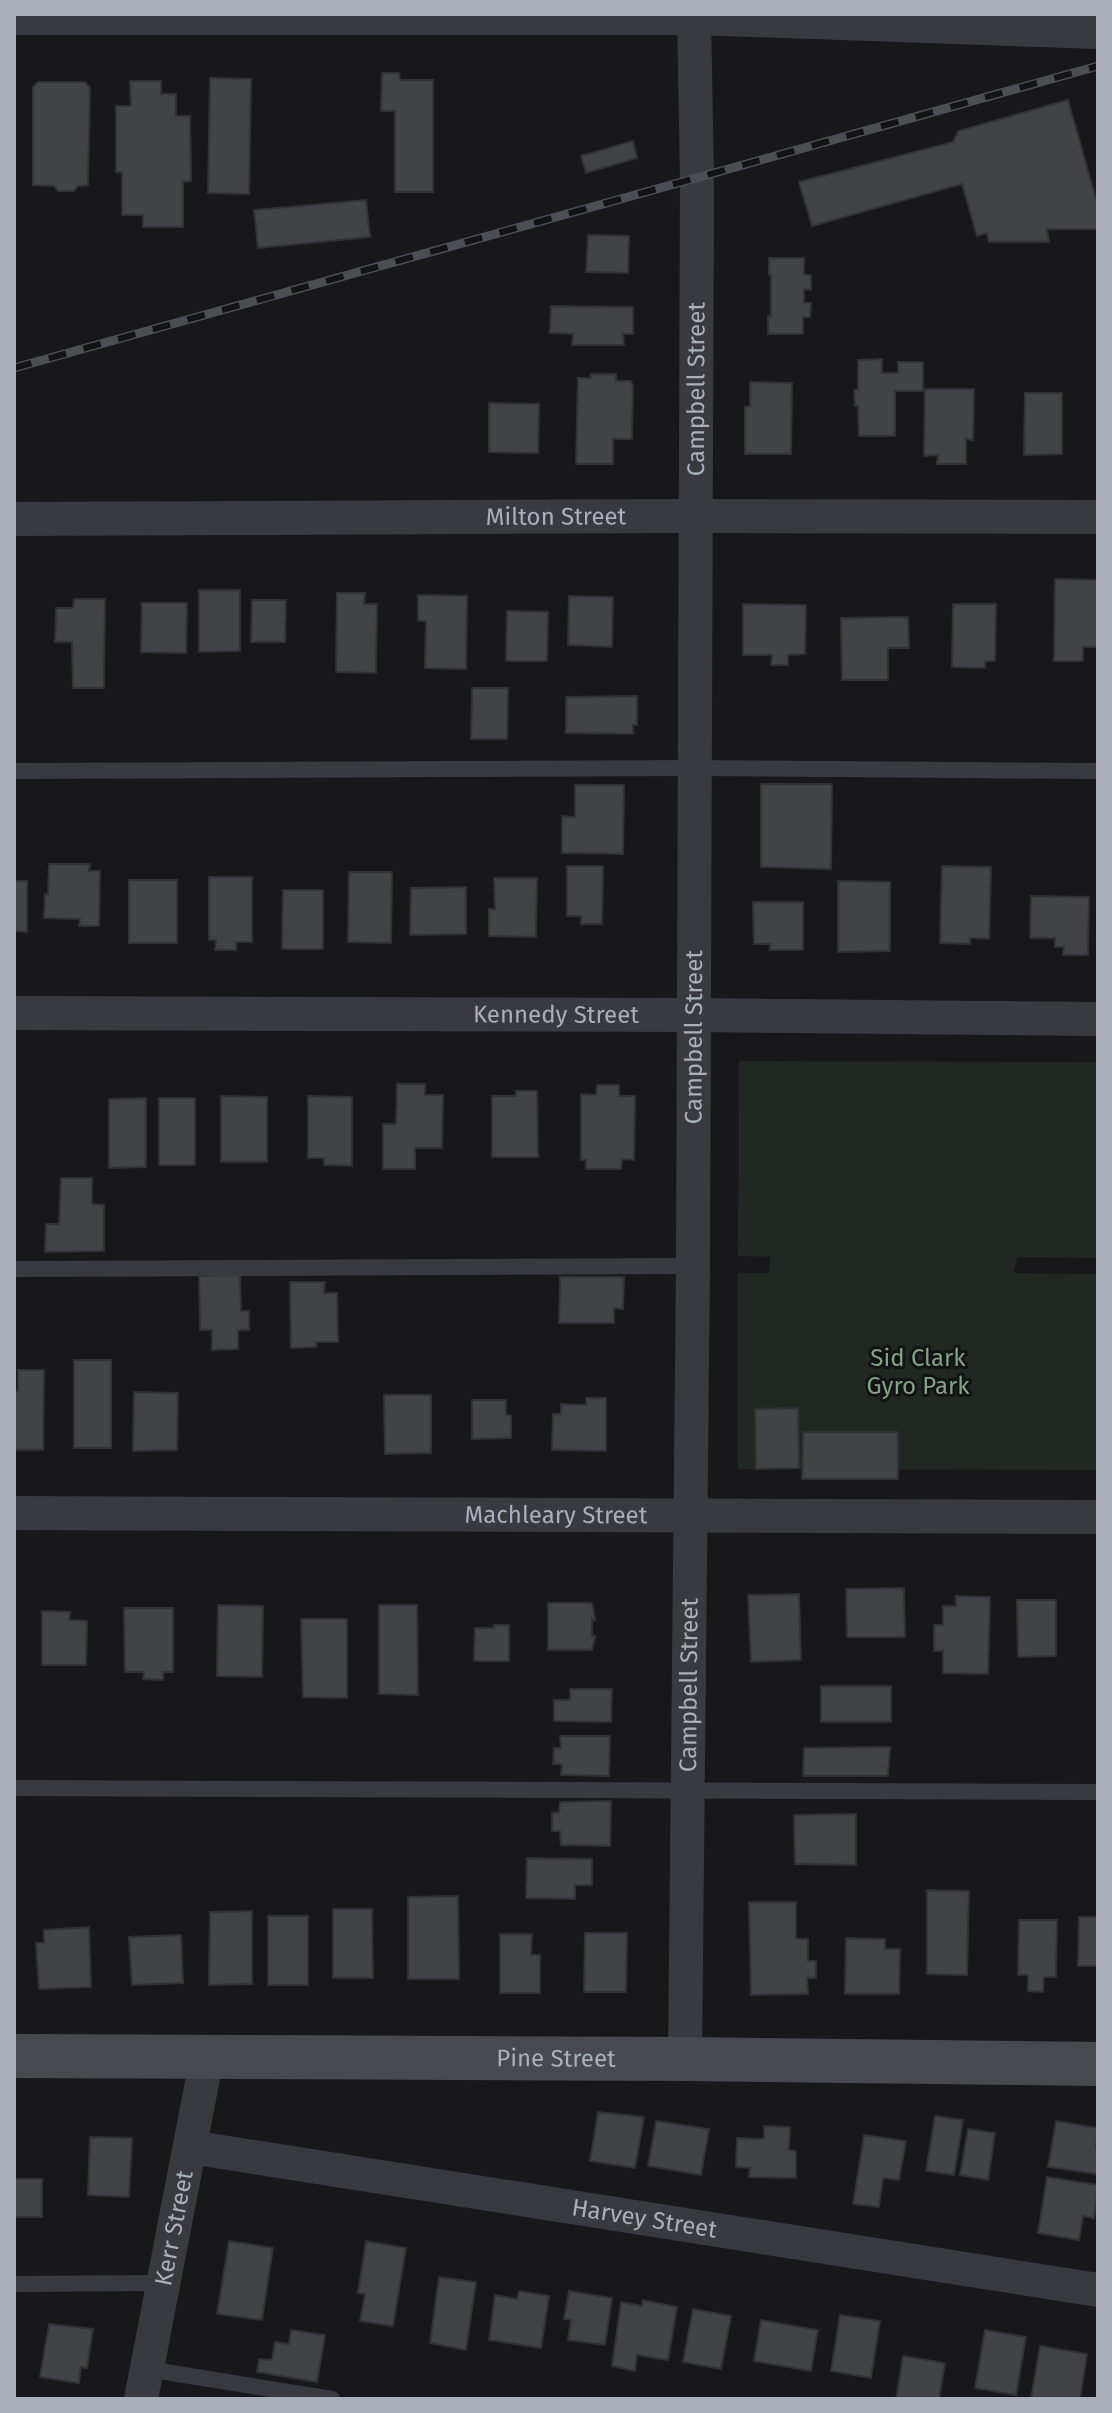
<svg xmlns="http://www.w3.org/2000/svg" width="1112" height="2413" font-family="'Fira Sans',sans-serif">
<rect width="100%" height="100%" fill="#18181a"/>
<!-- green -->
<path fill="#202821" d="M739,1061L1098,1062V1258L1018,1257L1013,1273L1096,1274L1098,1266V1470L738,1469V1273H769L770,1257L738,1256Z"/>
<!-- building -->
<g fill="#424347" stroke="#323236" stroke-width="2">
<path d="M382,73H399L400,80H433V192H395V111H381Z"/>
<path d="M210,78L251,79L249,194L208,193Z"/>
<path d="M130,81H161V94H176V116H190L191,181L183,182V227H143V215H122V172H116V106H131Z"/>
<path d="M38,82H85L90,88L88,185L78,186L74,191H58L54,186L33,185V87Z"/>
<path d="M1068,100L1098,206V229H1047L1049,242H989L987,233L977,236L962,184L812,226L799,182L953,142L958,131Z"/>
<path d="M633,141L637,158L586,173L581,156Z"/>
<path d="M366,200L370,237L258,248L254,210Z"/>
<path d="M588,235L629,236L628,273L586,272Z"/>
<path d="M769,258H804V275H811V290L804,289V303H811L810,317H803V334H768V316H771V275H769Z"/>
<path d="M551,306L633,307V334H623L624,345H572L573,334L550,333Z"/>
<path d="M882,359V373H898V362H923V391H895V436H859L858,406H855L854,390H858V360Z"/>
<path d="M591,374H616V381H631L633,387L632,439H613V464H576L578,378H591Z"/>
<path d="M750,382L792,383L791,454H745V407L750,406Z"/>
<path d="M925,389H974L973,440L966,439V464H937L938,455L924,456Z"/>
<path d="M1025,393H1062V454L1024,455Z"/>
<path d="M489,403L539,404L538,453L489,452Z"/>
<path d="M1055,579L1098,580V647H1083V661H1054Z"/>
<path d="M199,590H240V651L199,652Z"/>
<path d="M337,593H365L364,604H377L376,673L336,672Z"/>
<path d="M418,595L467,596L466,669L425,668L426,621H418Z"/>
<path d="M569,596L613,597L612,647L568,645Z"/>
<path d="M74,599H105L104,688H73L72,642H55L56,608H73Z"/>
<path d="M252,600H286L285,642H251Z"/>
<path d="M142,603H187L186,653L141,652Z"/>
<path d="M743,604L806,605L805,654L788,655V665H771L772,655H743Z"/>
<path d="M953,604H996L995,661H985V668L952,667Z"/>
<path d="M507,611L548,612L547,661H506Z"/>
<path d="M908,617L909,648H888V680H842L841,618Z"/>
<path d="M472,688H508L507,739H471Z"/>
<path d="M637,696V725H633V734L566,733V697Z"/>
<path d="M761,784H832L831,869L761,867Z"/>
<path d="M575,785H624L623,854L562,853V816L575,817Z"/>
<path d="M49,864H90L89,871H100L99,926H79L80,919L44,918L45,894L48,895Z"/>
<path d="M567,866H603L602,924H581V916H567Z"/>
<path d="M942,866L991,867L989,939L970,938V944L940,943Z"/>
<path d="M349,872H392L391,943L348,942Z"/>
<path d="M209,877H252V942H236V950H215L216,940H209Z"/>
<path d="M494,878H537L536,937L489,936V909H495Z"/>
<rect x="129" y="880" width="48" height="63"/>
<path d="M14,881H27V932L14,931Z"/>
<path d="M838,881L890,882V951L838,952Z"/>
<path d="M466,887V934L410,935L411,888Z"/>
<path d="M283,890H323V949H282Z"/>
<path d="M1031,896L1089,897L1088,955H1063L1064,947H1055V938H1030Z"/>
<path d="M753,902H803V950H770V944H754Z"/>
<path d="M397,1084H425V1095H443L442,1148H415V1169H383V1124H396Z"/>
<path d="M597,1085H619V1096H635L634,1160L622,1159L621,1169H586V1160H581V1094L596,1095Z"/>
<path d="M516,1091H537L538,1157H492V1096H516Z"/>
<path d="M221,1096L267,1097V1162H221Z"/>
<path d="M308,1096L352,1097V1166L324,1165V1158H308Z"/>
<path d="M146,1098V1167L109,1168V1099Z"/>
<rect x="159" y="1098" width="36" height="67"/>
<path d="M61,1178H92V1204L104,1205V1251L45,1252L46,1224H59Z"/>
<path d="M240,1275L241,1311H249V1330H238V1349L212,1350V1330H200L199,1276Z"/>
<path d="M560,1277H624L623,1309L614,1308V1323H559Z"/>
<path d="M290,1282H325L324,1293H337L338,1342H316V1347L291,1348Z"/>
<rect x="74" y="1360" width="37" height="88"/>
<path d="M18,1370H44L43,1450H14V1391H18Z"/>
<path d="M134,1392L178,1393L177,1450L133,1451Z"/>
<path d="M384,1395H431V1453L385,1454Z"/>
<path d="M586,1398H606V1451L552,1450L553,1414H561V1404L586,1405Z"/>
<path d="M472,1400H506V1415L511,1416V1438L472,1439Z"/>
<path d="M798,1408L799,1468L756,1469L755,1409Z"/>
<path d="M803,1432H898V1479H802Z"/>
<path d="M904,1588L905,1637H847L846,1589Z"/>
<path d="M799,1594L801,1660L751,1662L748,1595Z"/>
<path d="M956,1596L990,1597L988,1674L943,1673V1651H934V1625H943V1606H956Z"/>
<path d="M1017,1600H1056V1656L1018,1657Z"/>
<path d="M548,1603H592L595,1620L592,1619V1636H595L592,1650H548Z"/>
<path d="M218,1605L263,1606L262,1677L217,1676Z"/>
<path d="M379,1605H417L418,1695L379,1694Z"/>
<path d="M124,1608H173V1672H163V1680L143,1679L144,1672H125Z"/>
<path d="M42,1611L70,1612L69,1620L87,1621L86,1665H42Z"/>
<path d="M301,1619H347V1698L303,1697Z"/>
<path d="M494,1625H509V1661H474L475,1628H494Z"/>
<rect x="821" y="1686" width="70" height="36"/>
<path d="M570,1689H612L611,1722L554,1721V1700H570Z"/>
<path d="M560,1736H610L609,1776L561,1775L562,1764H553L554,1748H561Z"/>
<path d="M890,1747L888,1776H803L804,1748Z"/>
<path d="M611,1801L610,1846L561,1845L560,1831H552V1813L559,1812L560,1802Z"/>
<path d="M856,1814V1865L795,1864L794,1815Z"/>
<path d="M527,1858L592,1859V1885H575V1899L526,1898Z"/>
<path d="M927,1890L969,1891L967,1975L927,1974Z"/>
<path d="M458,1896L459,1979H408V1897Z"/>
<path d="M749,1902H796V1939H808V1961H816V1978H807L808,1994L751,1995Z"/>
<path d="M333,1909H372L373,1978H333Z"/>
<path d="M252,1911V1984L209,1985L210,1912Z"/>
<rect x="268" y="1916" width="40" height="69"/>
<path d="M1079,1917H1098V1966H1078Z"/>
<path d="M1019,1920H1057L1056,1977H1044L1043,1992L1028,1991V1975H1018Z"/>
<path d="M89,1927L91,1987L39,1989L36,1943H44V1930Z"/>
<path d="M585,1933H627L626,1992H584Z"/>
<path d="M500,1934H532L531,1955H540V1993H500Z"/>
<path d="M181,1935L183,1983L132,1985L129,1937Z"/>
<path d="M846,1938L885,1939V1949H900L899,1994H845Z"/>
<path d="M598,2112L644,2117L635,2168L590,2161Z"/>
<path d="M935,2116L963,2120L954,2175L926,2171Z"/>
<path d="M656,2121L709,2129L701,2175L648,2166Z"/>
<path d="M1056,2121L1098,2128L1096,2148H1098V2174L1048,2167Z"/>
<path d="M764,2126L790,2127L789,2150L796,2151V2178L749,2177L750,2168L736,2167L737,2138L764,2139Z"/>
<path d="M968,2129L995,2133L988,2180L960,2175Z"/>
<path d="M864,2135L906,2141L899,2180L883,2178L879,2207L853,2204Z"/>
<path d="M90,2137L132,2138L129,2197L88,2195Z"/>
<path d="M1047,2177L1098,2185L1094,2218L1083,2216L1079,2240L1038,2233Z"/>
<rect x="14" y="2179" width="28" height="38"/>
<path d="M229,2241L273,2248L262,2320L217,2314Z"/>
<path d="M366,2241L406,2248L393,2326L360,2321L365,2294L358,2293Z"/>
<path d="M439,2277L476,2282L466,2350L430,2343Z"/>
<path d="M519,2291L549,2296L541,2348L489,2340L495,2295L517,2299Z"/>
<path d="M569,2291L612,2298L605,2345L568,2340L571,2320L564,2319Z"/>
<path d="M643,2300L677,2307L668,2360L637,2355L635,2371L612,2366L621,2302L642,2306Z"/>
<path d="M693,2309L731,2316L721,2369L683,2362Z"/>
<path d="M840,2315L880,2321L871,2378L831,2371Z"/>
<path d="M761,2320L818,2330L811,2371L754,2361Z"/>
<path d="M49,2324L93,2329L87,2368L81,2367L79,2383L40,2377Z"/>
<path d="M291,2330L325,2335L317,2382L257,2372L259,2359L272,2360L275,2342L289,2344Z"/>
<path d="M985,2330L1026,2337L1016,2395L975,2388Z"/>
<path d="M1040,2346L1087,2354L1080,2399H1031Z"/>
<path d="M903,2356L945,2363L939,2399H896Z"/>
</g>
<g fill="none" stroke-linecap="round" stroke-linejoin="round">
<!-- lane -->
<g stroke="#393a3f" stroke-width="16">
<path d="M14,771L695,768L1098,771"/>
<path d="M14,1269L693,1266"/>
<path d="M14,1788L1098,1792"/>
<path d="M14,2284L164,2283"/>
<path d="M147,2369L332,2399"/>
</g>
<!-- street -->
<g stroke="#393a3f" stroke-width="34">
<path d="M14,18H694L1098,32"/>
<path id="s1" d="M14,519L695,516L1098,517"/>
<path id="s2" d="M14,1013L693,1015L1098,1019"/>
<path id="s3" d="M14,1513L1098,1517"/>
<path id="s4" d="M685,2059L693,1266L697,179L694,14"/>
<path id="s5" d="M190,2147L1098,2290"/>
<path id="s6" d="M141,2399L207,2057"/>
</g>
<!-- secondary -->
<path stroke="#47494f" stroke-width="44" id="s7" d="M14,2056L685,2059L1098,2064"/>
<defs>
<path id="rail" d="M14,368L1098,66"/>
</defs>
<!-- rail casing -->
<use href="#rail" stroke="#4c4e54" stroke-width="9"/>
<!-- rail -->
<use href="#rail" stroke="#131315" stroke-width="6" stroke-dasharray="18" stroke-linecap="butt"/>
</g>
<g text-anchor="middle" stroke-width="6" stroke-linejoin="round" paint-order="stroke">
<!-- street labels -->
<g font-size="24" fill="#abafb9" stroke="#131315">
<text dy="8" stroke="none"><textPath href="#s4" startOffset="1670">Campbell Street</textPath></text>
<text dy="8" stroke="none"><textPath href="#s1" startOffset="542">Milton Street</textPath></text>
<text dy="8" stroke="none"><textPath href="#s2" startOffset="542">Kennedy Street</textPath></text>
<text dy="8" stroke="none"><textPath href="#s4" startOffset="1022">Campbell Street</textPath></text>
<text dy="8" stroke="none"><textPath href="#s3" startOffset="542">Machleary Street</textPath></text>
<text dy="8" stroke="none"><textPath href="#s4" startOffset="374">Campbell Street</textPath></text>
<text dy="8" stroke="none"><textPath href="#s7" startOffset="542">Pine Street</textPath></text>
<text dy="8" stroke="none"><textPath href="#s5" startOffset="460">Harvey Street</textPath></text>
<text dy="8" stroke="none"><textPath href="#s6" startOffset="174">Kerr Street</textPath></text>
</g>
<!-- park labels -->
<g font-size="24" fill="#82a484" stroke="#131315">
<text x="918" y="1366">Sid Clark<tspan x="918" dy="28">Gyro Park</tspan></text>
</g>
</g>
<!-- border -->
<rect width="1112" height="2413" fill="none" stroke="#abafb9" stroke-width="32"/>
</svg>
